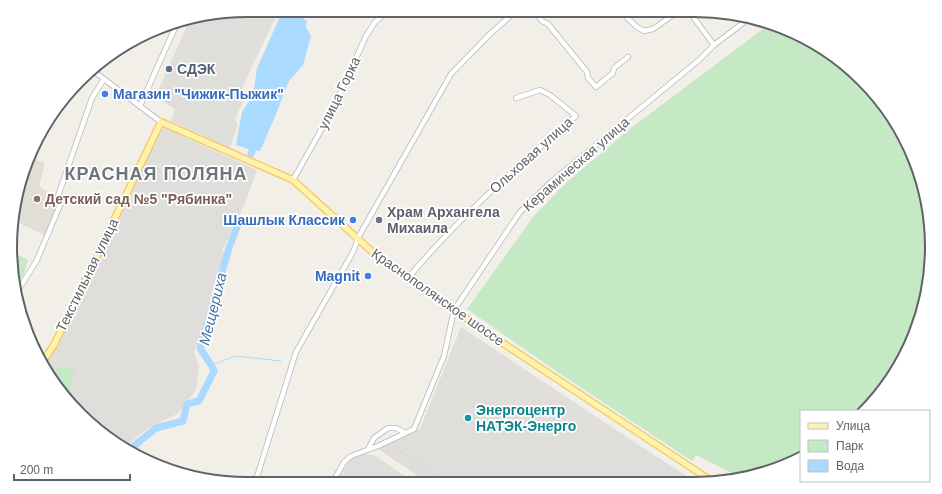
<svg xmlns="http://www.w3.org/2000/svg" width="942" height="494" font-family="Helvetica,sans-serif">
<rect width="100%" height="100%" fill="#f1efe8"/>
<!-- industrial -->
<g fill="#e0deda">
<path d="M247,10H279L240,92L245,96L235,120L238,123L230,148L171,121L175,109L155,97L190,19Z"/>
<path d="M162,125L186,138L257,170L245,203L222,251L227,253L221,278L194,352L199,367L196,389L179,413L148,428L125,447L69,403L44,363L53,352L56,341Z"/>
<path d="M461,327L654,455L696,482L429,483L378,449L420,429Z"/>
<path d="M363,454L374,455L415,483H337L349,460Z"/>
</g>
<!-- education -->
<path fill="#e1ded6" d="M31,158L45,163L39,186L60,201L46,236L15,221L18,186Z"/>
<!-- green -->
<g fill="#c5e8c5">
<path d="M767,26L800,35L873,91L919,171L931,263L907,352L873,403L865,411H801V457L785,466L753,475L744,471L734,474L696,455L692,461L559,373L467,309L534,216L566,183L631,128Z"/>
<path d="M12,252L28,260L23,276L16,286L11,263Z"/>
<path d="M59,367L74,369L68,401L52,376Z"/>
</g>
<!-- water -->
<path fill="#aadaff" d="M283,10H292L307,21L306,27L311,36L303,65L289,81L274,119L260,151L252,150L236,145L242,112L253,95L257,68Z"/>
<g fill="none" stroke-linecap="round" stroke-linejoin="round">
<!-- stream -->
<path stroke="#aadaff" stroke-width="1" d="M211,365L236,356L281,361"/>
<!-- river -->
<g stroke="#aadaff" stroke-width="7">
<path d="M251,154L254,141"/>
<path d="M129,450L156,428L183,421L187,404L199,401L214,371L211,365L200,348L229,248L238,224L243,221"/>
</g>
<defs>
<g id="minor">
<path d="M534,10L542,21L548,24L587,72L588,78L596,87L613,73L614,68L628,57"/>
<path d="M619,10L637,27L644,31L653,29L680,10"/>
<path d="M688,10L714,45"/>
<path d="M92,70L161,122"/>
<path d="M140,106L178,21"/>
<path d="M293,180L334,107L366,36L375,22L389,10"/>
<path d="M408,278C459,217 516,168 576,116L550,95L540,90L516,98"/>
<path d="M17,292L37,260L63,198L58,196L92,98L104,79"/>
<path d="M368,449L374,438L388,428H396L405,433"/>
<path d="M334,480L344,462L351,456L378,446L414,429L444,356L454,310L520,212L551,182L699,60L714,45L747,20"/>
<path d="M255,483L296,352L353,252L359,236L451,74L489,35L517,10"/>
</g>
<path id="major" d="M43,361L54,345L161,122L293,180L379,258L486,332L713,482"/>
</defs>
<!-- minor casing -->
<use href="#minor" stroke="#b5b8bc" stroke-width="6"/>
<!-- major casing -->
<use href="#major" stroke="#f2c960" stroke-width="8"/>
<!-- minor -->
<use href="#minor" stroke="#fff" stroke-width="4.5"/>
<!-- major -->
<use href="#major" stroke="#fff2af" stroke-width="5.5"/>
<!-- rail -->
<path stroke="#b6b7b8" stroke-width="1" stroke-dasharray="1 5" stroke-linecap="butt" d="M396,449L448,483"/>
</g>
<!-- markers -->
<circle fill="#5c6f8a" stroke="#fff" stroke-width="1.5" cx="169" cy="69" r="4"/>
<g fill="#3f7fe0" stroke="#fff" stroke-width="1.5">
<circle cx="105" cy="94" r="4"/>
<circle cx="353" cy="220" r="4"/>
<circle cx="368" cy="276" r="4"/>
</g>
<circle fill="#8d6e63" stroke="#fff" stroke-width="1.5" cx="37" cy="199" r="4"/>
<circle fill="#6b7280" stroke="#fff" stroke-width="1.5" cx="379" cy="220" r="4"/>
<circle fill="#0f9aa8" stroke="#fff" stroke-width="1.5" cx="468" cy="418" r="4"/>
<g text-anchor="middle" stroke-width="3.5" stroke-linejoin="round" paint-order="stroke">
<!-- service labels -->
<g font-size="14" font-weight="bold" fill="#4e5e75" stroke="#fff" text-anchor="start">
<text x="177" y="74">СДЭК</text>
</g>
<!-- street labels -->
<g font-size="14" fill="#5f6368" stroke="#fff">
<text transform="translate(339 93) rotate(-64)" y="5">улица Горка</text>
<text transform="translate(531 155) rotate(-42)" y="5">Ольховая улица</text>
<text transform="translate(576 164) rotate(-41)" y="5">Керамическая улица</text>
<text transform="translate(87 275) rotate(-64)" y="5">Текстильная улица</text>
<text transform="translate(438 297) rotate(35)" y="5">Краснополянское шоссе</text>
</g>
<!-- shop labels -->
<g font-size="14" font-weight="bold" fill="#366cbe" stroke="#fff" text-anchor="end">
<text x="113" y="99" text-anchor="start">Магазин "Чижик-Пыжик"</text>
<text x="345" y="225">Шашлык Классик</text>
<text x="360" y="281">Magnit</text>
</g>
<!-- education labels -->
<g font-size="14" font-weight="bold" fill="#785e54" stroke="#fff" text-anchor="start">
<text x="45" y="204">Детский сад №5 "Рябинка"</text>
</g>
<!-- worship labels -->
<g font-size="14" font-weight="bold" fill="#5b616d" stroke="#fff" text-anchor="start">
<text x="387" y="217">Храм Архангела<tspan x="387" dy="16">Михаила</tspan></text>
</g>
<!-- culture labels -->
<g font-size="14" font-weight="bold" fill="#0d838f" stroke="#fff" text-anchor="start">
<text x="476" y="415">Энергоцентр<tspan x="476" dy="16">НАТЭК-Энерго</tspan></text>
</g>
<!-- water labels -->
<g font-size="15" font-style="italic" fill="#4174aa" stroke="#fff">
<text transform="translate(213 309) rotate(-76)" y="5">Мещериха</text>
</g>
<!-- district labels -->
<g font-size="18" font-weight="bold" letter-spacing="1" fill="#70757a" stroke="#fff">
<text x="156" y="180">КРАСНАЯ ПОЛЯНА</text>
</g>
</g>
<!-- crop -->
<path d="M0 0H942V494H0ZM247 17H695A230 230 0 0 1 925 247V247A230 230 0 0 1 695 477H247A230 230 0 0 1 17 247V247A230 230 0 0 1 247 17Z" fill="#fff" fill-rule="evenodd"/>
<path fill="none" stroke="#5f6368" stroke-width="2" d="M247 17H695A230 230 0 0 1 925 247V247A230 230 0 0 1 695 477H247A230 230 0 0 1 17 247V247A230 230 0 0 1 247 17Z"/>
<!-- legend -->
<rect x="800" y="410" width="130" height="72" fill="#ffffff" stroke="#bfc1c3"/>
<rect x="808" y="423" width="20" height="6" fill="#fff2af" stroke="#bfc1c3"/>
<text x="836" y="430" font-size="12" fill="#5f6368">Улица</text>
<rect x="808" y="440" width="20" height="12" fill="#c5e8c5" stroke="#bfc1c3"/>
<text x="836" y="450" font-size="12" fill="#5f6368">Парк</text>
<rect x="808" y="460" width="20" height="12" fill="#aadaff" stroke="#bfc1c3"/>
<text x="836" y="470" font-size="12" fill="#5f6368">Вода</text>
<!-- scale -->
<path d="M14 474v6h116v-6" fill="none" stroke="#5f6368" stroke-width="2"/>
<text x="20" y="474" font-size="12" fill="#5f6368" stroke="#ffffff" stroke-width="3" paint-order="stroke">200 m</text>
</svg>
